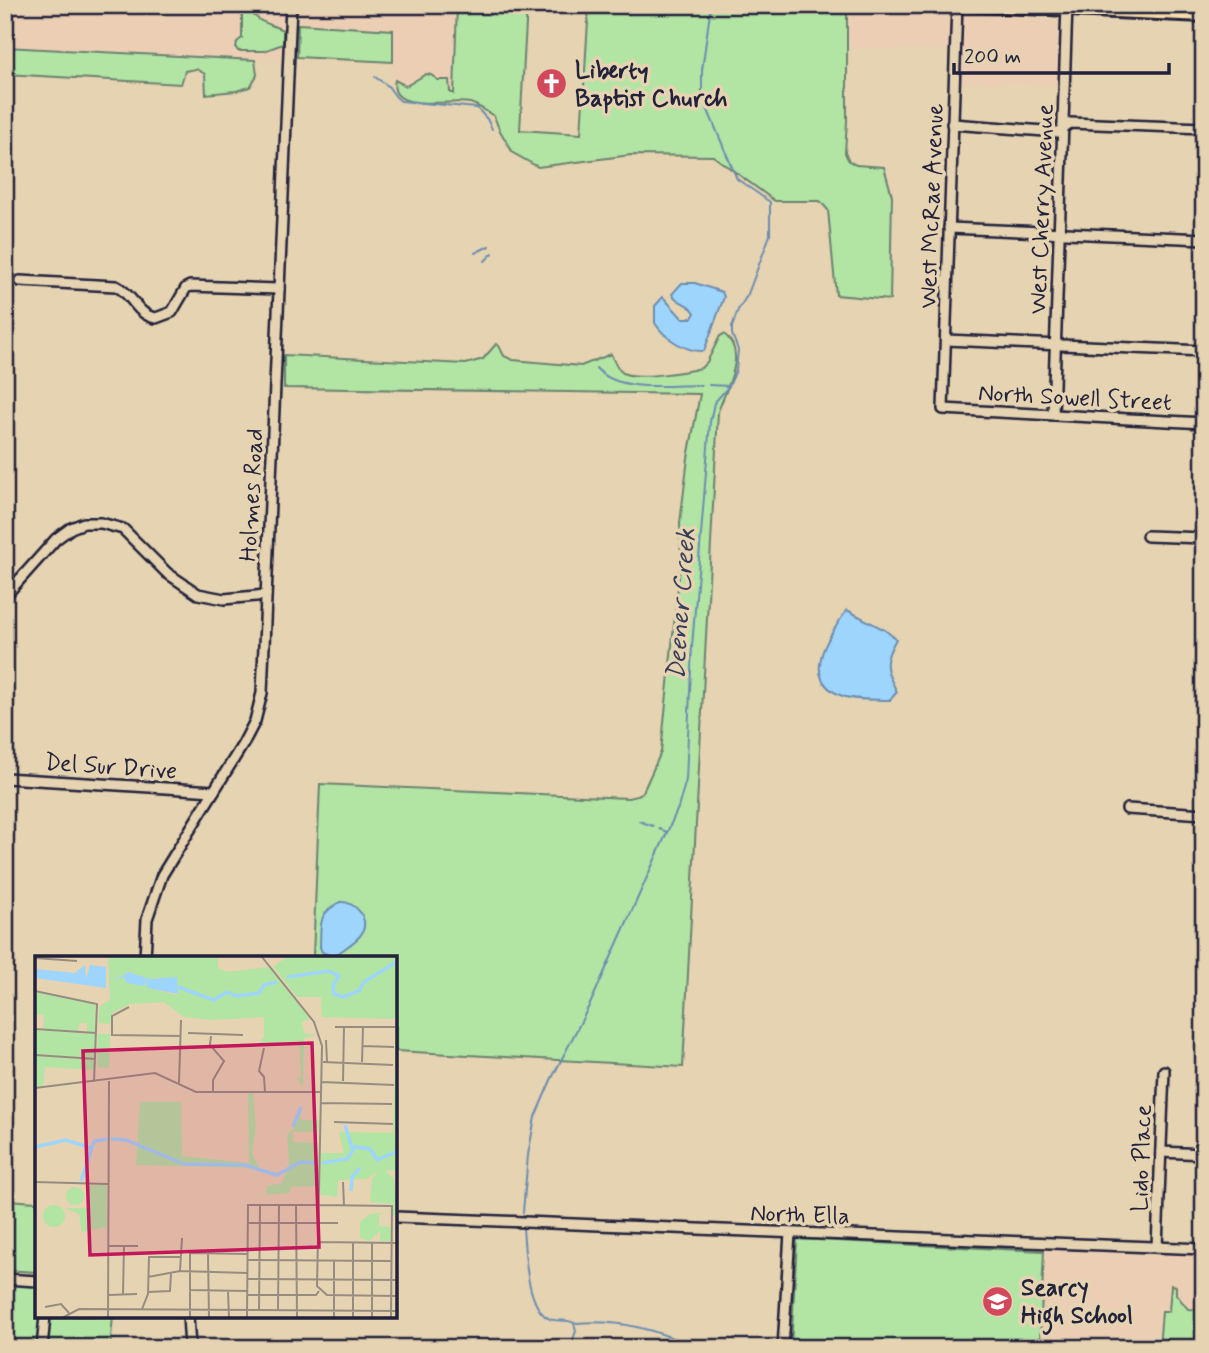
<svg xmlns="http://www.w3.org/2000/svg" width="1209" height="1353" font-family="Mynerve,sans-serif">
<rect width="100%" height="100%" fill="#e5d3b1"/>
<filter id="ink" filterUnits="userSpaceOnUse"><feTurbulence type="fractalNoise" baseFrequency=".0143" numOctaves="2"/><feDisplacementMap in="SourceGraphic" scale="14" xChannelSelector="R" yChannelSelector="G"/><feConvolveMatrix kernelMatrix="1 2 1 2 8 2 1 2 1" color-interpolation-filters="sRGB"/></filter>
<g filter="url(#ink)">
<!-- built -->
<g fill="#ecceb5">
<path d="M5,5H285V61L5,47Z"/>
<path d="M299,5H457L453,93L392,90L393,30L298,24Z"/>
<path d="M847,5H876L954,13L952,50L847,48Z"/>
<path d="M962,14L1062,20L1059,85L959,81Z"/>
<path d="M795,1238L1204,1254V1348H788Z"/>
</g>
<!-- green -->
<g fill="#b2e4a4" stroke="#6a8370" stroke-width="2">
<path d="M457,5H527L520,130L581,134L589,5H847V121L845,153L849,161L856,165L884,167L892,196L890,300L836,295L828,210L820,201H775L713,156L631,155L538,167L513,153L499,129L494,116C487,112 478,105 470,103C452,99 387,114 395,80L406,86L426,74L431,75L438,80H449L450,92L454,94Z"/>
<path d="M242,6L261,21L283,30V44L264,51H238L236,48L237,42L242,38Z"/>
<path d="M298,24L393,30V62L297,57Z"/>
<path d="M5,47L255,60L257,75L250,87L236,91L206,94L205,74L196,69L185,71L181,84L5,74Z"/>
<path d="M724,334C749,353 725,390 718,412L683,1067L396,1051V958L313,957L320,784L628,798L637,796L643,792L661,752L681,557L680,523L688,458L700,394L284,388V355L466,364L483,359L496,344L499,346L504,356L513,360L581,366L611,354C614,361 616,368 623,373C636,380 686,372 701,368L707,362L720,336Z"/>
<path d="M5,1200L37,1202V1272L5,1270Z"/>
<path d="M797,1239L1044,1251L1040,1339L1070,1341V1348H791Z"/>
<path d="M5,1283L37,1285V1316H42L39,1348H5Z"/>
<path d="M1171,1285L1176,1286V1294L1188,1309L1204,1310V1348H1159L1162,1311H1169Z"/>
<path d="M49,1316H113L110,1348H46Z"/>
</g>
<!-- water -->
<g fill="#9ed5fd" stroke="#6c8daf" stroke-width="2">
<path d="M682,283H695L722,292L724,297L704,351C686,352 664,338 655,323V306L663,297L682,318H692L695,313C690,303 678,304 672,294Z"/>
<path d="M847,610L885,630L896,639C882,663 885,668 897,692L890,700C875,699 853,701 840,695C799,677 830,634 847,610Z"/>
<path d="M340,902C354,901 370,917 362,933C358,941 343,949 336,955L331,956L322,952L320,947C321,924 317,914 340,902Z"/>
</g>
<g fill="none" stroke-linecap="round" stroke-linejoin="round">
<!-- stream -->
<g stroke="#6c8daf" stroke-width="2">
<path d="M375,77L388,86L396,97L401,101L477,108L487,119L492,129"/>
<path d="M475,253L489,246"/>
<path d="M485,261L493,253"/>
<path d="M596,368C618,393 670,385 701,385"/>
<path d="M709,385L729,386"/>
<path d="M639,821L653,826"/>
<path d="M659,829L667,832"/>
<path d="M523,1212L528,1155L535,1117L551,1080L591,1002L678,808L686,780L692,647L710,422L714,403L729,386L736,370L738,350L732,334V327L738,310L748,294L770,235V202L737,179L707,108L702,91V70L711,5"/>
<path d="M523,1228C525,1250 526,1306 548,1318C556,1323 566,1318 574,1323L576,1331L570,1348"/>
<path d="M576,1323C619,1319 657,1330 697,1348"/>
</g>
<defs>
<g id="minor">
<path d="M957,5L943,409L1204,423"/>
<path d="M952,124L1058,132L1070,123L1204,128"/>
<path d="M949,228L1204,239"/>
<path d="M20,281L116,286C133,294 136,315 156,318L172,312L186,288L190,286L279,289"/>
<path d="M946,340L1204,351"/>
<path d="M1053,415L1067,5"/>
<path d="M1147,536L1204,538"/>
<path d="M5,596L56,539L71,528L84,523H101L123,529L167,573L198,594L224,599L266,595"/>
<path d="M5,778L214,791"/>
<path d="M1127,809L1204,814"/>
<path d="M145,958L147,919L162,875L243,744L255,721L262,693L291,5"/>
<path d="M1161,1152L1204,1154"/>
<path d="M396,1217L1204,1249"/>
<path d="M1157,1247L1164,1071"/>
<path d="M5,1279L37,1281"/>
<path d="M188,1316L190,1348"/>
<path d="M42,1348L45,1316"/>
<path d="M783,1348L790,1233"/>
</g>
<path id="major" d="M960,5L1204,16"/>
</defs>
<!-- minor casing -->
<use href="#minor" stroke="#22223b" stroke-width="14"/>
<!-- major casing -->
<use href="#major" stroke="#22223b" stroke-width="16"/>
<!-- minor -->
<use href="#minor" stroke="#e5d3b1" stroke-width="9"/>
<!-- major -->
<use href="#major" stroke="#faddab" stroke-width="10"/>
</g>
</g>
<!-- icons -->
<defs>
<symbol id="church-disc" viewBox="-11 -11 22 22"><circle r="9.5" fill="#d1495b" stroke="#e5d3b1"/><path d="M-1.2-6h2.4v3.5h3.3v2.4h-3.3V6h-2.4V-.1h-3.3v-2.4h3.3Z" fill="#fff"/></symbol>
<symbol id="school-disc" viewBox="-11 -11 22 22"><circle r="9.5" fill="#d1495b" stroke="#e5d3b1"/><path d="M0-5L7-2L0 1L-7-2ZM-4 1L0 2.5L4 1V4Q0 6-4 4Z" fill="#fff"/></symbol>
</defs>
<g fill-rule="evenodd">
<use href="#church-disc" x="534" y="66" width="35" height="35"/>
<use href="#school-disc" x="980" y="1284" width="35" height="35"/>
</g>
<g text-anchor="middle" stroke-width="7" stroke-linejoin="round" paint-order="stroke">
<!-- poi labels -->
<g font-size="24" font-weight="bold" fill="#22223b" stroke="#e5d3b1" text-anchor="start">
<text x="575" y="78">Liberty<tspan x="575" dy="28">Baptist Church</tspan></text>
<text x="1021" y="1295">Searcy<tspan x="1021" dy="28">High School</tspan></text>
</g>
<!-- street labels -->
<g font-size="24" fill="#22223b" stroke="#e5d3b1">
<text transform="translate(931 206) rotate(-88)" y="8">West McRae Avenue</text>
<text transform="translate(1041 209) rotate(-88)" y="8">West Cherry Avenue</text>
<text transform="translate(1075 397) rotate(3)" y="8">North Sowell Street</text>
<text transform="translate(251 495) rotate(-87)" y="8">Holmes Road</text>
<text transform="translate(111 766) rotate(4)" y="8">Del Sur Drive</text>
<text transform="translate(1141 1158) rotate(-88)" y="8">Lido Place</text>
<text transform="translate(800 1214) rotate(2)" y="8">North Ella</text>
</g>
<!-- water labels -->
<g font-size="26" font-style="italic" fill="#353d58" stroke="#e5d3b1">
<text transform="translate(680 604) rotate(-86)" y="9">Deener Creek</text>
</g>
</g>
<!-- overview -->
<g transform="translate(35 956)">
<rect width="362" height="362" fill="#e5d3b1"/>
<path d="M73,1H183V12L192,16L234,11L275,63L267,66L269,77L281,79L269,82L268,131L262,122L266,121L264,85L223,88L229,81V61L177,64L149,61L129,46L95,48L77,57L75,68L64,67V51L75,44ZM94,16L114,23L127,21L118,28L137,21L142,39L112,32L111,25L109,30L92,27L89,21L79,24ZM252,1H362V214L350,215L359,222L362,260H358V248L335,246L337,223L344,215L331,223L303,224L302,241L283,238L286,197H309L304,176L358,177L361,63L287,61L286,41H262L238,11ZM0,36L60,47L61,76H52V67H44L43,75L8,73L9,59L0,58ZM0,74L61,78L60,102L0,99ZM63,78H75L74,112L62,111ZM0,100L60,103L59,114L10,111L8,130L0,131ZM213,137H218L221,173L217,197L224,212L101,209L105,146H146L147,200L214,207ZM265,154L266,164H284L283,176H258V186L283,187L281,230L256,231L254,237L231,239L232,230L247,227L254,208L252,179L260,171ZM53,229H72V271L47,276L44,258L30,252H53ZM31 240a9 9 0 1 1 18 0a9 9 0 1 1-18 0ZM8 260a11 11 0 1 1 22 0a11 11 0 1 1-22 0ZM356,256L344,258V270L356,271V285H345V274L335,285L325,282V266L335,258Z" fill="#b2e4a4" fill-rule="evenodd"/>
<path d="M50,9L51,23L55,9L71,11V32L0,22V13L40,17ZM94,16L114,23L142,21L143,38L112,32L111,25L109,30L92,27L89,21L78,25Z" fill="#9ed5fd"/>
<path fill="none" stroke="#9ed5fd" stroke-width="3.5" d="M252,21L294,15L304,20L298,29L299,38L308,41L324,35L329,26L363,5M143,31L179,44L192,36L201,40L224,37L229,29L242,26M310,169L317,192M258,171L266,151M76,183L91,184L149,208L210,209L242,219L265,206L282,207M0,191L31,184L56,192L60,185L72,183M287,207L312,203L320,191L335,193L342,204L363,195M46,225L57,192M316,235L317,221L325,212"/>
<path fill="none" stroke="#978c82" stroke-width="2" d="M227,1L279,66L287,90L282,330L292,339L363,340M0,2L42,5M0,35L62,48L59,126M94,51L77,60V79L146,80M300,71H360M0,73L61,77M153,77L208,79M176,80L175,89L189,105L178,124V136M291,84L292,106M327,90L359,91M229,92L224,115L229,121L230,136M0,99L61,103M288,106L358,109M327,106L328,71M308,125L309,71M287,126L359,129M144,127L146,64M0,132L120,117L161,136H286M286,147L357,148M299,166L358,168M0,226L73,228M308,226L309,249M261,249L262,362M213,267H303M283,286L363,287M73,290H103M173,297L174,362M212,304L356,305M145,315L147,282M113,321L145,315L212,317M212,323L363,324M154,334L212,335M193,335L194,362M113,336L135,335L136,317M88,338L89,290M73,339L102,338M212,339H281L284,335M10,351L26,348L34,357M107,353L113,338L114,301H145M224,354L225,249M243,354L244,249M27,362L44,353L363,355M73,362L74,125M155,362V297L212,298M212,362L213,249H284L357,250L356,362M299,362V305M318,362V286M337,362V286"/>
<path fill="#c2185b" fill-opacity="0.15" stroke="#c2185b" stroke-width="3.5" d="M277,87L284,291L55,299L48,95Z"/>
<rect width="362" height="362" fill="none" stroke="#22223b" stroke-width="3.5"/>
</g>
<!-- margin -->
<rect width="1209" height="1353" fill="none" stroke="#e5d3b1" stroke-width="28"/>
<rect x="14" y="14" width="1181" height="1325" fill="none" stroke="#22223b" stroke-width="2.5" filter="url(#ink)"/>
<!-- scale -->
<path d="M954 63v10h215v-10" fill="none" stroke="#22223b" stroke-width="3.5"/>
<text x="964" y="63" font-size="21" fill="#22223b" stroke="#e5d3b1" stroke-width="5" paint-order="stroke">200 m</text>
</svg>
